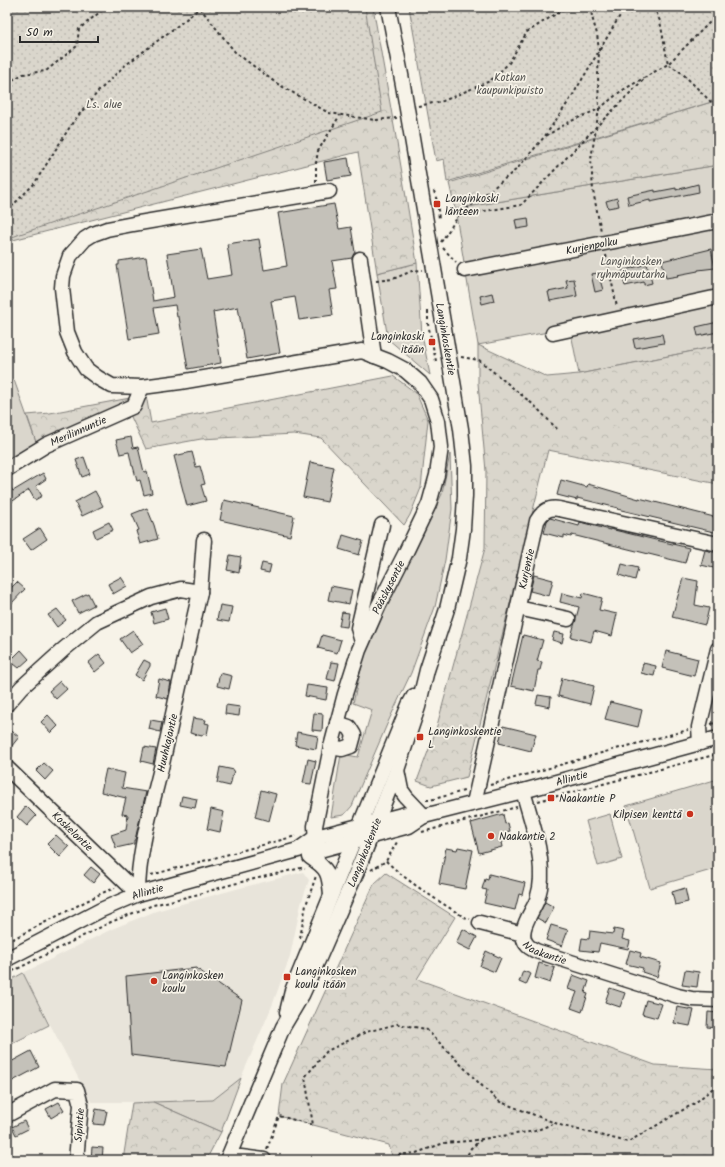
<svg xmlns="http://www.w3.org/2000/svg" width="725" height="1167" font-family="Kalam,sans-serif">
<defs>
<pattern id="forest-crowns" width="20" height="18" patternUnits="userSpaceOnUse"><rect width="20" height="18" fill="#dad6cc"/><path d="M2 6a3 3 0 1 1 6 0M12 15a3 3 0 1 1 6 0" fill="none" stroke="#bbb8af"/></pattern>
<pattern id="park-dots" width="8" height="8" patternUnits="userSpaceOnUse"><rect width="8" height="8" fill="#dad6cc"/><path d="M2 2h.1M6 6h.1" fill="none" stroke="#bbb8af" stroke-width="1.8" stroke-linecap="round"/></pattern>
</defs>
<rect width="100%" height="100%" fill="#f7f3e8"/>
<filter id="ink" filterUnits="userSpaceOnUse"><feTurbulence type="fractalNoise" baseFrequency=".025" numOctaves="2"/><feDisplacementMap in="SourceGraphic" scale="8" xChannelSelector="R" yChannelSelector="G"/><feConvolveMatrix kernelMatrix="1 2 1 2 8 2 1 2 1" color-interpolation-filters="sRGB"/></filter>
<g filter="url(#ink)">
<!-- built -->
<path fill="#e8e4da" d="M303,872L309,880L301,904L290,956L272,1006L241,1078L213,1100L153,1102H91L23,973L112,929L156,911L240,888Z"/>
<!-- green -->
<g fill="#dad6cc" stroke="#82807c">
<path d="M718,165V346L579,374L570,328L478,345L455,209Z"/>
<path d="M417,263L422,335L430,375L388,339L377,273Z"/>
<path d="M14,380L36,442L7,461V383Z"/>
<path d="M450,454L452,509L445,560L435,607L411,673L388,722L352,806L344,815L331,817L341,754L358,757L372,710L353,703L365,652L442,494Z"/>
<path d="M718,779V868L650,888L626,806Z"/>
<path d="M610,814L622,859L598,866L586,821Z"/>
<path d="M23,973L49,1025L7,1046V982Z"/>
<path d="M241,1078L221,1132L153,1102L213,1100Z"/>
</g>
<!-- forest -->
<g fill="url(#forest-crowns)" stroke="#82807c">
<path d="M7,7H373L397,143L417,263L377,273L358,152L9,241L7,252Z"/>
<path d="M718,100V165L455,209L449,183Z"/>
<path d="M478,345L547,377L579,374L718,346V484L548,450L467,777L431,786L417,781L435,733L485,548L486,471L478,383Z"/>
<path d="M393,376L416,393L428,420L421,488L410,515L404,525L321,438L294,434L201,439L146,449L125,404L36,442L27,415L50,413L146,395L151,423Z"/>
<path d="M386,873L455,917L417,979L655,1065L718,1069V1160H393L389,1145L279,1116L283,1084L374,884Z"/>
<path d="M153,1102L221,1132L206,1160H123L132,1103Z"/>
</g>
<!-- park -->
<g fill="url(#park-dots)" stroke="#82807c">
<path d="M7,7H365L382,112L23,233L7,239Z"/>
<path d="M409,7H718V100L447,182L444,159L436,161Z"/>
</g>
<!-- building -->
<g fill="#c4c1b9" stroke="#2b2b2b">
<path d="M348,158L351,176L327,180L324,162Z"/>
<path d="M698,184L699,192L650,202V200L629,205L627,196L655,190V192L676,188V190Z"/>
<path d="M617,198L619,206L608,208L606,201Z"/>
<path d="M334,204L339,229L351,227L355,252L352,258L332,261L337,289L329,290L333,315L299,320L295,297L271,301L280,353L247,359L238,307L213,312L221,363L188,369L179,317H177L175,305L154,308L159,334L129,339L117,265H119V261L146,257L153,301L174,297L167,254L201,249L207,279L232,275L227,244L259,239L264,270L287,266L278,213Z"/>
<path d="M528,218L529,227L517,229L515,220Z"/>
<path d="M711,249L715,268L698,270V271L677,275L678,276L666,278L662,261Z"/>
<path d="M647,264L652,283L644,285V282L625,286L621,271Z"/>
<path d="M598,273L603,290L595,292L591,274Z"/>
<path d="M574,279L577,296L550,301L548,292L568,288L566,280Z"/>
<path d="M492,293L494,301L482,304L480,296Z"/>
<path d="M718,322V332L698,336L696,327Z"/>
<path d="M662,334L664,343L635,348L633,339Z"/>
<path d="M131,437L133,448L138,447L144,472L147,471L152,493L144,495L140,480L137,481L133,466H132L129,452L120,454L116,440Z"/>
<path d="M192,452L196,467L200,466L205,484L201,485L206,501L187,506L174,456Z"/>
<path d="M84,457L90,474L82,477L76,460Z"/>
<path d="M310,462L334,467L327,502L303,497Z"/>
<path d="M43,473L46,479L36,486L42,496L35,500L29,490L7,505V482L13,491Z"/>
<path d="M561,480L587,487L588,484L639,499V498L718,518V533L617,509L618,508L577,498V500L557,495Z"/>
<path d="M95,491L103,506L82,516L75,502Z"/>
<path d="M224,500L294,516L290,536L220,520Z"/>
<path d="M147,508L154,525L158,539L140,544L136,531L139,530L132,514Z"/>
<path d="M550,518L579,526L580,522L610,530V529L689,548L685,563L572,535L571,537L564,535V538L544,533L547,521Z"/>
<path d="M109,522L113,530L96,538L93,530Z"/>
<path d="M40,528L47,539L31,550L23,539Z"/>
<path d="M343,535L363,541L359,555L339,549Z"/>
<path d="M705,550L718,553V569L701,565Z"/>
<path d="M230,555L241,557L239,573L227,570Z"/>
<path d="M262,563L271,565L269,573L260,571Z"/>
<path d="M622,564L638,568L635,580L619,575Z"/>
<path d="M534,575L553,580L549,596L530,591Z"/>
<path d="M121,577L127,586L113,594L108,584Z"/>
<path d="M683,578L698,581L695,605L709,608L705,625L672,617Z"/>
<path d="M17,582L25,589L11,604L7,600V592Z"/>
<path d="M331,586L352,590L349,604L328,600Z"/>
<path d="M88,593L94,605L78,613L72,601Z"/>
<path d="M562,593L582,598L583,593L602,598L599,610L617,614L612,636L594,631L591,642L571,637L579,607L560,602Z"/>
<path d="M220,605L232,607L229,622L217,620Z"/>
<path d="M165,608L168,619L154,623L151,612Z"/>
<path d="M57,609L66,620L57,627L48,615Z"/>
<path d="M342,612L349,613L347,627L339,626Z"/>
<path d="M133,630L143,644L130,653L120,639Z"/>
<path d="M554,632L564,634L562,643L552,640Z"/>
<path d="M322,635L341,640L337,653L318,648Z"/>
<path d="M523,635L543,640L537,661L542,662L540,670H538L534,691L511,686Z"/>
<path d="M7,650L14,657L21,650L29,659L19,668L14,664L11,666L7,662Z"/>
<path d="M666,651L698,659L694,676L662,668Z"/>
<path d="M99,654L106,663L95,672L88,663Z"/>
<path d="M144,660L150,663V666L142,680L135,675Z"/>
<path d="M331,662L339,663L335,681L327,679Z"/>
<path d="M643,663L656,666L654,676L641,673Z"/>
<path d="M220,673L232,676L229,689L217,686Z"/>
<path d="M562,678L594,686L590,704L558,696Z"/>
<path d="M159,679L171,682L168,699L156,696Z"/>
<path d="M60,681L67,689L56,699L49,691Z"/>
<path d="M307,685L328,688L326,700L305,696Z"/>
<path d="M538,695L551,697L550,707L536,704Z"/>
<path d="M610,702L642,710L638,727L605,719Z"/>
<path d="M226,705L240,707L239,716L225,714Z"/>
<path d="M314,713L323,714L322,731L312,730Z"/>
<path d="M48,715L58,726L51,733L41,722Z"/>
<path d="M193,718L206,720L205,723L209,724L207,735L203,734L202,736L190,733Z"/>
<path d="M151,720L162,722L160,732L149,729Z"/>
<path d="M503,726L536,734L531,751L499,743Z"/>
<path d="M7,727L19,737L7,752Z"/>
<path d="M297,732L318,736L316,749L295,745Z"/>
<path d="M144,747L156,749L153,764L141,761Z"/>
<path d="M308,759L316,761L311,784L303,783Z"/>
<path d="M44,763L53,771L45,780L36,771Z"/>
<path d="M220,767L234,770L230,786L217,783Z"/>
<path d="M106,769L125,773L122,788L146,792L135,840H134V844L116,848L111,835L126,830L128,815L122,814L126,798L101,792Z"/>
<path d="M261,790L276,794L269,821L255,817Z"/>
<path d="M182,796L197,799L195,808L180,805Z"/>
<path d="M26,806L36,816L27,826L17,817Z"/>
<path d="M211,809L224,812L220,832L207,829Z"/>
<path d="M503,814L505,824L508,823L510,831L506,832L508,840L501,842L502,847L479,853L471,823Z"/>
<path d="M56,835L69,847L60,857L47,844Z"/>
<path d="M458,847L473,850L465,889L439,884L446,848L457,850Z"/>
<path d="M91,867L100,874L93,883L84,875Z"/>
<path d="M489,874L525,883L522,895L519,894L515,910L484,903L487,890L482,889L485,879L488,880Z"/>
<path d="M685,888L688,902L675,905L672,892Z"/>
<path d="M545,902L554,907L546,923L537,918Z"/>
<path d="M551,925L568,930L562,946L546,940Z"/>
<path d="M463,929L477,937L470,950L456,943Z"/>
<path d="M614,929L624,931L622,939L630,941L628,949L600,943L598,952L580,950L582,938L589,939L590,931L613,934Z"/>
<path d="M630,950L641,953L640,957L661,963L657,977L642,972L643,968L626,964Z"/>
<path d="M486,951L501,958L495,972L480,966Z"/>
<path d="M539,963L555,968L550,983L535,978Z"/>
<path d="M196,968L242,1000L226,1067L131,1055L126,976Z"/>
<path d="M685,970L699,972L697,987L682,985Z"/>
<path d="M523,971L531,974L526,985L519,982Z"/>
<path d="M573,975L589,981L585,993L588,994L582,1012L571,1008L577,992L568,989Z"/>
<path d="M610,988L625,993L620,1007L605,1002Z"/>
<path d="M646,1000L662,1004L657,1018L642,1014Z"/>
<path d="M677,1007L694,1010L690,1026L674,1023Z"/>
<path d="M708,1012L718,1013V1028L707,1027Z"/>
<path d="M31,1051L39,1067L7,1084V1064Z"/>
<path d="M59,1102L64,1110L51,1118L46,1109Z"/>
<path d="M96,1109L107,1111L104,1125L93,1124Z"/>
<path d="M24,1121L28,1129L16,1135L12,1127Z"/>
<path d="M92,1147L103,1148L102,1160H91Z"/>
</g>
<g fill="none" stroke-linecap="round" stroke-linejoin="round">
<defs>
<g id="minor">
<path d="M360,259L374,356"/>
<path id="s1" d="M465,270L718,221"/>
<path d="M553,333L718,297"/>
<path id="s2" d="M7,469L46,445L134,406L142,387"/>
<path d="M200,592L204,540"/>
<path d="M518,608L568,619"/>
<path d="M362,642L358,628L382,525"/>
<path d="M7,704L22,687L64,649L97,622L151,597L181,589L200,592C187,649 175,706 162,764C152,806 138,850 138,894"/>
<path d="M700,743L699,727L718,649"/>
<path d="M331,747L342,749L351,746L354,735L349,727L337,723"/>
<path id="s3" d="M7,768L138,894"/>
<path d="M397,770L401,790L406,797L424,816"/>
<path id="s4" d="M523,791C531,820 545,857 540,888C539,892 538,896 537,900C532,913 515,933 528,946C530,948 533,949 536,951L678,996L692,999L718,1000"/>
<path id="s5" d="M474,803L537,521C542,512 548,507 559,509L718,544"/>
<path d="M308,851H316L409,826L424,816"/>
<path d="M310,857C328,869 329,873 331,894"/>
<path id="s6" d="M317,862L315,826L331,747L345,694L359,650L378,607L405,554L429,504L437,475L441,447L438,421L431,399L420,383L405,370L388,361L362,351L180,382L142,387L112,386L98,378L86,369L75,352L67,332L62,288L63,276L70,256L85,239L93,234L107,229L133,224L329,191"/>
<path d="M480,923L523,934"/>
<path id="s7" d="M7,959L101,910L138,894L298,850L316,837L406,814L424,816L523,791L718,738"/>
<path d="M287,1012L292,991L409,705L414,696"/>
<path d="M7,1115L55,1089L77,1090L81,1105L76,1160"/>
<path d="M229,1157H241L264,1160"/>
<path id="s8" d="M227,1160L283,1027L302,995L319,958L357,871L397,770L418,707L427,670L447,609L459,558L463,529L465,496V466L461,429L403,85L388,7"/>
</g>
</defs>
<!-- minor casing -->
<use href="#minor" stroke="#2b2b2b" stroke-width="17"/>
<!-- path -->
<g stroke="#2b2b2b" stroke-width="2" stroke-dasharray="3 3" stroke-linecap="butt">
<path d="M591,7L592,17L597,34L599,51L598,75L599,109L591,159L593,191L601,231"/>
<path d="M654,7L660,21L668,64L682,73L710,101L718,106"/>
<path d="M200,8L235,52L276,83L329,113L375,120L397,118"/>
<path d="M7,83L23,74L46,71L77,46L79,29L106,7"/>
<path d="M418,106L443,101L490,81L509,63L521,42L527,32L567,7"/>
<path d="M546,136L569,122L599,109L621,91L668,64L718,14"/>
<path d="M316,182V163L318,151L340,115"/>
<path d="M434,191L437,201L439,219"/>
<path d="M7,211L34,184L73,122L98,92L123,67L185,20L201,7"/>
<path d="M460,215L521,205L597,126L646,77"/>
<path d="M441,242L459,215L517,169L545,136L571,98L621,14L628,7"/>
<path d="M443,248L456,262"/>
<path d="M606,255L617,307"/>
<path d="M376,281L393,279L412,271L423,270"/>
<path d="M428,311V324L436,361"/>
<path d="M461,357L479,360L535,406L557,429"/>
<path d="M711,724L718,722"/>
<path d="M490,785L605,752L688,730"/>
<path d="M426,800H430L464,791"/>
<path d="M538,801L718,754"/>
<path d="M422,832L517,807"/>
<path d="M386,861C409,883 437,900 464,917L470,919"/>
<path d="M371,870L386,861L397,842"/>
<path d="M151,875L296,836"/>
<path d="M300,938L306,905L316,876"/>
<path d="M7,942L102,893L115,888"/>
<path d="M7,974L111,922L153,905L199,894L233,884L301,868L305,869"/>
<path d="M267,1149L279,1116L313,1125L305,1077L327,1051L366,1032L397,1024L426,1029L478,1082L498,1101L563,1126L628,1142L695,1103L718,1084"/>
<path d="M398,1155L416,1153L444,1143L469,1141L535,1131L555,1123"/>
<path d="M465,1160L471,1148L481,1140"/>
</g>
<!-- minor -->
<use href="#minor" stroke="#f7f3e8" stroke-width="14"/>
</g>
</g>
<!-- markers -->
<g fill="#c8321e" stroke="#f7f3e8" stroke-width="1.5">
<rect x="433" y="200" width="8" height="8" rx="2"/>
<rect x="428" y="338" width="8" height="8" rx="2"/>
<rect x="416" y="733" width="8" height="8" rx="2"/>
<rect x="547" y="794" width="8" height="8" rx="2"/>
<circle cx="690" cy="814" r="4"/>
<circle cx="491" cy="836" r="4"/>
<rect x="283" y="973" width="8" height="8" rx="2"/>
<circle cx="154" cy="981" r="4"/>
</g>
<g text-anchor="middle" stroke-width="3.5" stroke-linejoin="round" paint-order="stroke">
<!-- park labels -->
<g font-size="11" fill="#575653" stroke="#f7f3e8">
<text x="510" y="81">Kotkan<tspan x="510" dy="13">kaupunkipuisto</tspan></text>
<text x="104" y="108">Ls. alue</text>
<text x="631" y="265">Langinkosken<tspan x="631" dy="13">ryhmäpuutarha</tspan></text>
</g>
<!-- poi labels -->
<g font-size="11" fill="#2b2b2b" stroke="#f7f3e8" text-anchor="start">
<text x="445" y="202">Langinkoski<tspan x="445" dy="13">länteen</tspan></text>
<text x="424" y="340" text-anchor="end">Langinkoski<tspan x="424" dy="13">itään</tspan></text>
<text x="428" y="735">Langinkoskentie<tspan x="428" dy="13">L</tspan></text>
<text x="559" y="802">Naakantie P</text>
<text x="682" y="818" text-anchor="end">Kilpisen kenttä</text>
<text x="499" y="840">Naakantie 2</text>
<text x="295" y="975">Langinkosken<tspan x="295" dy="13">koulu itään</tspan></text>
<text x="162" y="979">Langinkosken<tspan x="162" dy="13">koulu</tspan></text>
</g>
<!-- street labels -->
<g font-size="11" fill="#2b2b2b" stroke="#f7f3e8">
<text dy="4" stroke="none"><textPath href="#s1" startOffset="129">Kurjenpolku</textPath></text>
<text transform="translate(446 339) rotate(80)" y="4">Langinkoskentie</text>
<text dy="4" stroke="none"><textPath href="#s2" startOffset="81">Merilinnuntie</textPath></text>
<text dy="4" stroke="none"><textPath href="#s5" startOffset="240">Kurjentie</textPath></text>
<text dy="4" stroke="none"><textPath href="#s6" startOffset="287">Pääskysentie</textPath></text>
<text transform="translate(167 743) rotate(-77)" y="4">Huuhkajantie</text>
<text dy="4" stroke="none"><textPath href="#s7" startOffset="598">Allintie</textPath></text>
<text dy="4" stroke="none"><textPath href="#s3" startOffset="91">Koskelontie</textPath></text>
<text dy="4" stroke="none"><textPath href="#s8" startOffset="337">Langinkoskentie</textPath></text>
<text dy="4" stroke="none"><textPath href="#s7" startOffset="156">Allintie</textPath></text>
<text dy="4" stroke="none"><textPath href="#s4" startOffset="180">Naakantie</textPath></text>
<text transform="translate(79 1125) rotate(-86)" y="4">Sipintie</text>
</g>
</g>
<!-- margin -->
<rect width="725" height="1167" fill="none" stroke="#f7f3e8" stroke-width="24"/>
<rect x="12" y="12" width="701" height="1143" fill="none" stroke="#2b2b2b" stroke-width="1.5" filter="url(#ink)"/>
<!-- scale -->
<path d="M20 36v6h78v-6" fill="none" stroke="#2b2b2b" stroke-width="2"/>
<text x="26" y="36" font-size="12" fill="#2b2b2b" stroke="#f7f3e8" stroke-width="3" paint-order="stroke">50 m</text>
</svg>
